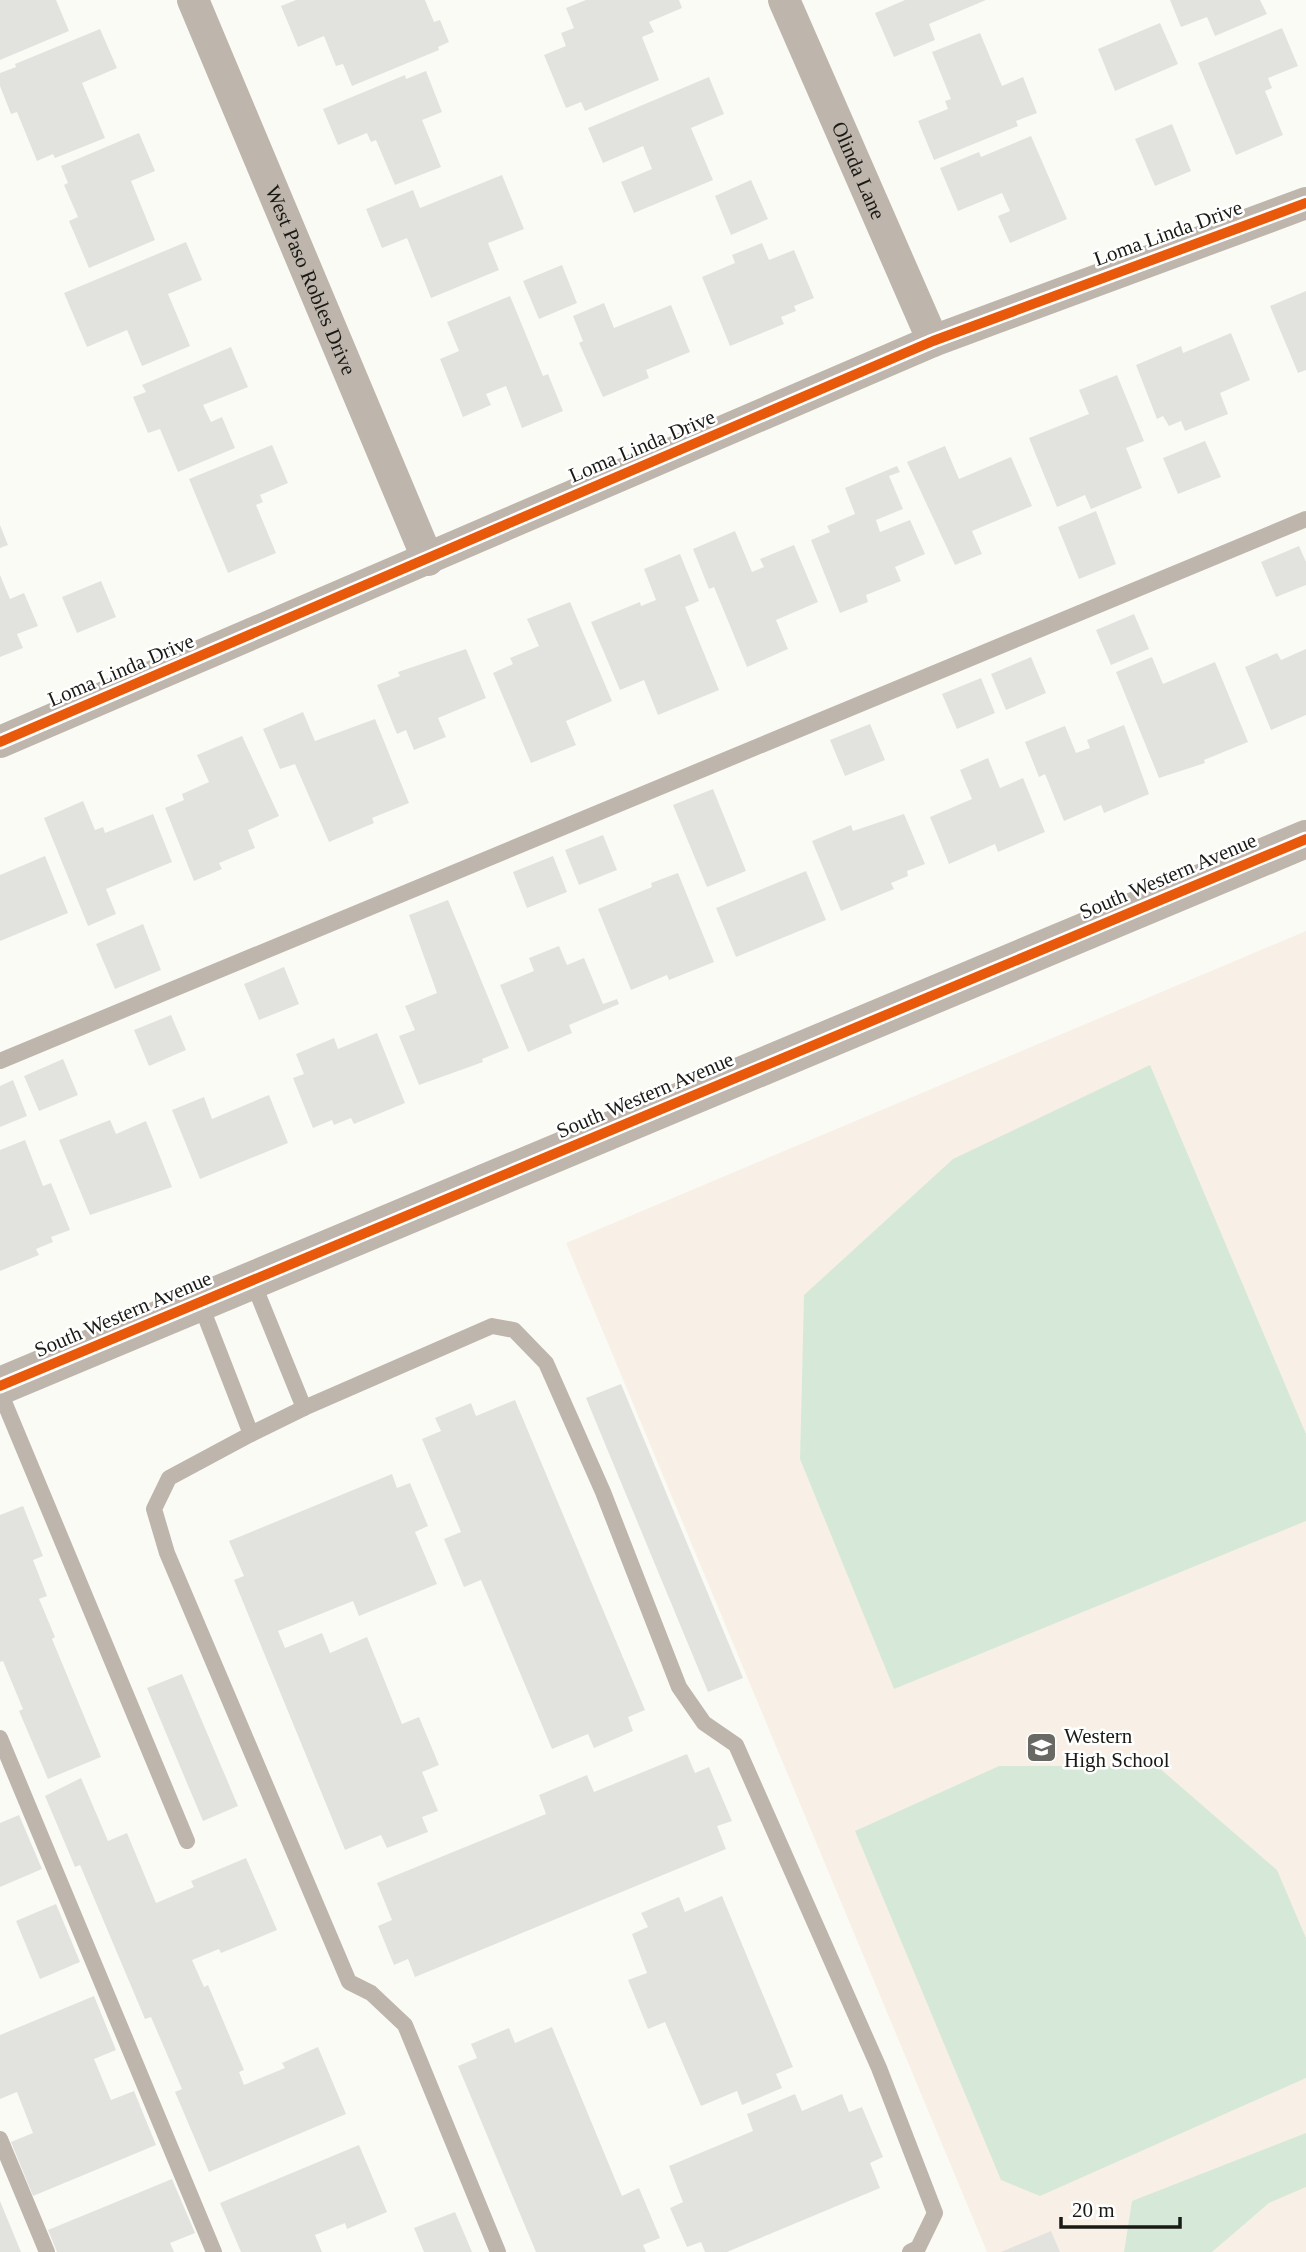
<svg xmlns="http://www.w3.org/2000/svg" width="1306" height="2252" font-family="Georgia,serif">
<rect width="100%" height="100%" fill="#fbfbf6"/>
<!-- education -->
<path fill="#f8f0e6" d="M1306,931V2252H987L566,1243Z"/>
<!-- green -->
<g fill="#d6e9d8">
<path d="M1150,1065L1306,1434V1521L894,1689L800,1459L804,1295L953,1159Z"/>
<path d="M999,1766H1157L1277,1870L1306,1938V2078L1040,2196L1001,2180L855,1831Z"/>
<path d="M1306,2133V2187L1269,2203L1212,2252H1124L1132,2201Z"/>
</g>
<!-- building -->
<g fill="#e2e2df">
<path d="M0,0H56L69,31L0,60Z"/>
<path d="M296,0H425L434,22L440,20L449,42L438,47L439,50L352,86L343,64L336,66L324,36L298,47L281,6Z"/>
<path d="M586,0H679L682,8L649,22L654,32L642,37L659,80L585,111L581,102L566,108L544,55L566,46L561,33L574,28L566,8Z"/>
<path d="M905,0H986L929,24L935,40L894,57L875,13Z"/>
<path d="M1170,0H1260L1267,14L1215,36L1207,17L1181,27Z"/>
<path d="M1160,23L1178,64L1115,91L1098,49Z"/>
<path d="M1282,28L1298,66L1268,78L1272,88L1265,91L1283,135L1236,155L1198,63Z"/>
<path d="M100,29L117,68L82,83L105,138L55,158L53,154L37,161L17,112L11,114L0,86V73L16,67L15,64Z"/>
<path d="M980,33L1002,86L1023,77L1037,113L1016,121L1018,126L934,160L918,121L948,109L945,101L951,99L932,52Z"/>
<path d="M426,71L442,112L422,120L441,167L395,185L376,140L371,142L367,133L338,145L323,109L405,75L406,79Z"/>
<path d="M709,77L724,114L691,128L713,180L634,213L621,182L652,169L643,146L603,163L588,128Z"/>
<path d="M1172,124L1191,171L1155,186L1135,139Z"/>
<path d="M139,133L155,171L131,181L155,240L89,268L69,221L78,217L64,185L68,183L61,166Z"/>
<path d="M1031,136L1067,219L1010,243L998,216L1010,211L1002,193L958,211L940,168L979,152L981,157Z"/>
<path d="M502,175L524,229L488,243L499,270L431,298L407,238L382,248L366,209L413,190L420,208Z"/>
<path d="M751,180L768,219L731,235L715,196Z"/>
<path d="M186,242L202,280L168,294L190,346L142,366L127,330L87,347L64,293Z"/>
<path d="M762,243L769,260L794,250L814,298L794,306L796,311L781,317L784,324L730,346L702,277L735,263L732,255Z"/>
<path d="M562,265L577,303L539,319L523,281Z"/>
<path d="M1306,291V370L1298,373L1270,306Z"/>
<path d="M510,296L543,376L548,374L563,411L522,428L506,386L486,394L491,405L463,417L440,359L459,351L447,322Z"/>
<path d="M604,303L614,328L671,305L690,352L646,370L649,378L603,397L579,343L583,341L573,316Z"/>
<path d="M1231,333L1250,380L1220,393L1228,414L1185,431L1181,421L1169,426L1163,416L1157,419L1136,365L1181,346L1183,353Z"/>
<path d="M231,347L248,387L203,405L211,422L222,417L235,448L178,472L160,429L148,433L133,397L146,392L142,385Z"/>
<path d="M1117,375L1144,441L1126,448L1142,488L1091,509L1085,495L1057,507L1029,438L1089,414L1079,390Z"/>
<path d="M1205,441L1221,477L1178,494L1163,458Z"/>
<path d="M272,445L288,483L260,495L263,502L256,505L276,553L228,573L189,479Z"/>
<path d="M945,446L959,479L1011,457L1032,506L972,531L982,554L955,565L907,462Z"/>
<path d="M897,466L900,472L889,476L903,509L876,520L880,532L910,520L925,554L895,567L901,581L866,595L868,602L840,613L811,540L830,532L827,526L855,514L845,488Z"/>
<path d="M1096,511L1116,564L1079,579L1058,527Z"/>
<path d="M0,525L8,545L0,548Z"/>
<path d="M735,531L752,572L764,567L760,559L794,545L818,602L776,620L788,649L747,667L714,587L709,589L693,549Z"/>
<path d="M1299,546L1306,562V585L1276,597L1261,562Z"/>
<path d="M680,554L699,601L685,607L719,690L658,715L644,680L620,690L591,622L640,602L641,606L656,600L644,569Z"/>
<path d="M0,575L10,599L24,593L38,626L17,634L23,648L0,657Z"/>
<path d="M101,581L116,617L77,633L62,597Z"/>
<path d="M570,602L612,701L566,721L576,745L531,763L493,673L513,664L510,658L539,646L527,619Z"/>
<path d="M1134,614L1149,649L1111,665L1096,630Z"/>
<path d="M466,649L486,698L438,718L446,737L414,750L406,730L397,734L377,685L400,676L398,672Z"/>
<path d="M1306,649V715L1271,730L1245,667L1277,653L1281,660Z"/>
<path d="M1031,657L1046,693L1006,710L991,674Z"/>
<path d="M1152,657L1163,684L1215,662L1248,742L1204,760L1205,763L1159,778L1116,672Z"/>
<path d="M981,678L995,713L957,729L942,694Z"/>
<path d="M303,712L315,741L375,719L409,803L372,818L374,823L329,842L295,764L280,769L263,729Z"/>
<path d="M870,724L885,760L845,776L830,740Z"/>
<path d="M1124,725L1149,794L1104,813L1101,805L1064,821L1045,774L1039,777L1025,742L1065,726L1076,753L1090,748L1087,740Z"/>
<path d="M242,736L279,816L248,830L255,848L219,863L222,869L194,881L165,808L184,800L182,794L209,782L197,755Z"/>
<path d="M988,758L1000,788L1023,778L1045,832L998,852L995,844L949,864L930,817L972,799L960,770Z"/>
<path d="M713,789L746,871L707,887L673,805Z"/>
<path d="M83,801L95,830L103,827L105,833L153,814L172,862L106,889L116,914L88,926L44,818Z"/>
<path d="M904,814L925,864L907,871L908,876L891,883L894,889L841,911L812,841L851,825L853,831Z"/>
<path d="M603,835L617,870L579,885L565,850Z"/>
<path d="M45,856L68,913L0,941V875Z"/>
<path d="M553,856L567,892L527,908L513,872Z"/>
<path d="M806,871L826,920L736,957L716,908Z"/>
<path d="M678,873L714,962L669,980L667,975L631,990L598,909L652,887L651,883Z"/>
<path d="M448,900L509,1048L482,1059L483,1062L419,1085L399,1036L415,1030L405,1006L437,993L409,915Z"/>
<path d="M143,924L161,970L115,989L96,944Z"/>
<path d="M559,946L567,965L584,958L603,1004L617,999L619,1004L569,1025L572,1033L528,1052L500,985L534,971L529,958Z"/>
<path d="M284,967L299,1004L259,1020L244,984Z"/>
<path d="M171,1015L186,1050L149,1066L134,1030Z"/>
<path d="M377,1033L405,1103L354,1124L351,1118L334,1125L332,1120L313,1128L293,1078L304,1074L296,1054L334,1038L338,1049Z"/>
<path d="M63,1059L78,1095L39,1111L24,1076Z"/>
<path d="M13,1080L27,1116L0,1127V1086Z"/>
<path d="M269,1095L288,1143L200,1179L172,1110L204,1097L212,1119Z"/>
<path d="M110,1120L116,1134L146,1121L172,1187L90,1215L59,1140Z"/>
<path d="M25,1140L43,1186L51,1183L70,1230L51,1237L53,1242L36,1249L39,1255L0,1271V1150Z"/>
<path d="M621,1384L743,1678L708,1692L586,1398Z"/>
<path d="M515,1400L645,1710L628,1717L633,1731L594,1748L588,1734L552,1749L481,1580L464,1587L444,1539L461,1532L422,1439L441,1431L435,1418L471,1403L476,1416Z"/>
<path d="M392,1474L397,1488L410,1483L428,1526L415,1532L437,1584L359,1616L353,1601L278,1631L285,1648L322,1633L330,1653L367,1637L402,1724L419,1717L439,1765L422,1772L438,1811L422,1817L428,1832L387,1848L381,1835L345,1850L234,1580L244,1576L229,1541Z"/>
<path d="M23,1506L43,1556L33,1560L47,1596L39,1599L55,1637L52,1639L101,1757L48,1779L19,1711L23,1709L3,1661L0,1662V1515Z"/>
<path d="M182,1674L238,1806L203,1821L147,1688Z"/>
<path d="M687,1754L695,1773L709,1767L732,1821L717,1826L726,1849L415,1977L408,1959L394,1965L378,1926L392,1920L377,1883L546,1814L539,1795L587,1775L594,1792Z"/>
<path d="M81,1778L108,1841L127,1833L156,1903L194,1887L191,1881L246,1858L277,1930L221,1953L219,1949L192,1960L204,1987L208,1985L244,2070L239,2072L244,2085L285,2068L282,2063L318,2047L346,2114L209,2172L175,2092L182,2089L151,2017L145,2019L80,1865L75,1867L45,1796Z"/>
<path d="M19,1815L42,1869L0,1887V1823Z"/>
<path d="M722,1896L793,2067L776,2074L782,2088L742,2105L737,2091L701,2106L665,2022L648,2029L628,1980L647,1973L632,1934L648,1927L641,1913L679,1897L685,1912Z"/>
<path d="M56,1904L80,1962L40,1979L16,1921Z"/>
<path d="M94,1996L116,2050L94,2059L111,2100L134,2091L156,2145L33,2196L11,2142L33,2133L17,2092L0,2099V2035Z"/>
<path d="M552,2027L622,2196L639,2188L660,2238L643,2245L646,2252H536L458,2066L477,2058L471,2044L509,2028L515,2043Z"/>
<path d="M795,2094L802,2111L842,2094L849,2112L862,2107L883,2157L870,2163L880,2188L727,2252H705L701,2242L687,2247L670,2208L683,2202L669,2166L753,2131L747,2114Z"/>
<path d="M359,2145L387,2212L347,2229L345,2223L315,2235L322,2252H241L220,2203Z"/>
<path d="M172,2179L195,2233L170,2243L174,2252H57L48,2230Z"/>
<path d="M0,2201L21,2252H0Z"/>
<path d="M455,2212L472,2252H424L414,2228Z"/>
<path d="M1051,2231L1060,2252H1001Z"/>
</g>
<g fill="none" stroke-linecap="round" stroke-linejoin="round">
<!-- service -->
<g stroke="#beb5ac" stroke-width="16">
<path d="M0,1061L1306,519"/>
<path d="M252,1280L304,1408L492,1326L514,1330L546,1363L603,1492L679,1687L704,1723L736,1745L879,2068L935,2213L918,2248L910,2252"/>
<path d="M200,1303L251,1434L169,1478L154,1509L167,1553L349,1982L371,1993L405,2025L498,2252"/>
<path d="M0,1392L187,1841"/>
<path d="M251,1434L304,1408"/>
<path d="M0,1738L214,2252"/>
<path d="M0,2139L47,2252"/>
</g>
<!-- minor -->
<g stroke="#beb5ac" stroke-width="32">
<path id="s1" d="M193,0L428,560"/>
<path id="s2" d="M784,0L933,341"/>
<path d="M0,742L933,341L1306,203"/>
</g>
<!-- tertiary -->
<path stroke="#beb5ac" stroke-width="38" d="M0,1386L1306,839"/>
<defs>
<g id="cycleway">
<path d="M0,742L933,341L1306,203"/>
<path d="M0,1386L1306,839"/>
</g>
</defs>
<!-- cycleway casing -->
<use href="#cycleway" stroke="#fff" stroke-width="15"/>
<!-- cycleway -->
<use href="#cycleway" stroke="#e8590c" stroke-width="10"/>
</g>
<!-- icons -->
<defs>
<symbol id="school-square" viewBox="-11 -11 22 22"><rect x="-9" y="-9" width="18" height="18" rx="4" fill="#686864" stroke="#fff"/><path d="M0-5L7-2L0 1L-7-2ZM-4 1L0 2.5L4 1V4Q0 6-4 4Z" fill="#fff"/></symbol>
</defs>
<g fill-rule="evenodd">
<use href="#school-square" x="1024" y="1730" width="35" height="35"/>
</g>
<g text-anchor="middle" stroke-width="5" stroke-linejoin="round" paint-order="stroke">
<!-- street labels -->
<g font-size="21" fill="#191915" stroke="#fff">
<text dy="7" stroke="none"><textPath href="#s2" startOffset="186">Olinda Lane</textPath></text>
<text transform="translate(1168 233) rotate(-20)" y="7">Loma Linda Drive</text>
<text dy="7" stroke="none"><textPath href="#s1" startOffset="304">West Paso Robles Drive</textPath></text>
<text transform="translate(642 446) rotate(-23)" y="7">Loma Linda Drive</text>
<text transform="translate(121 670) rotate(-23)" y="7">Loma Linda Drive</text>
<text transform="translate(1168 876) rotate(-23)" y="7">South Western Avenue</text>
<text transform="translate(645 1095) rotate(-23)" y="7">South Western Avenue</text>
<text transform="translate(123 1314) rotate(-23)" y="7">South Western Avenue</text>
</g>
<!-- poi labels -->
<g font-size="21" fill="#191915" stroke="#fff" text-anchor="start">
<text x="1064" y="1743">Western<tspan x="1064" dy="24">High School</tspan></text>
</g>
</g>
<!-- scale -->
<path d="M1061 2217v10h119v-10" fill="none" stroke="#191915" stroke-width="3.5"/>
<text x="1072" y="2217" font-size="21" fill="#191915" stroke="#ffffff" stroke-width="5" paint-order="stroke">20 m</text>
</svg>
